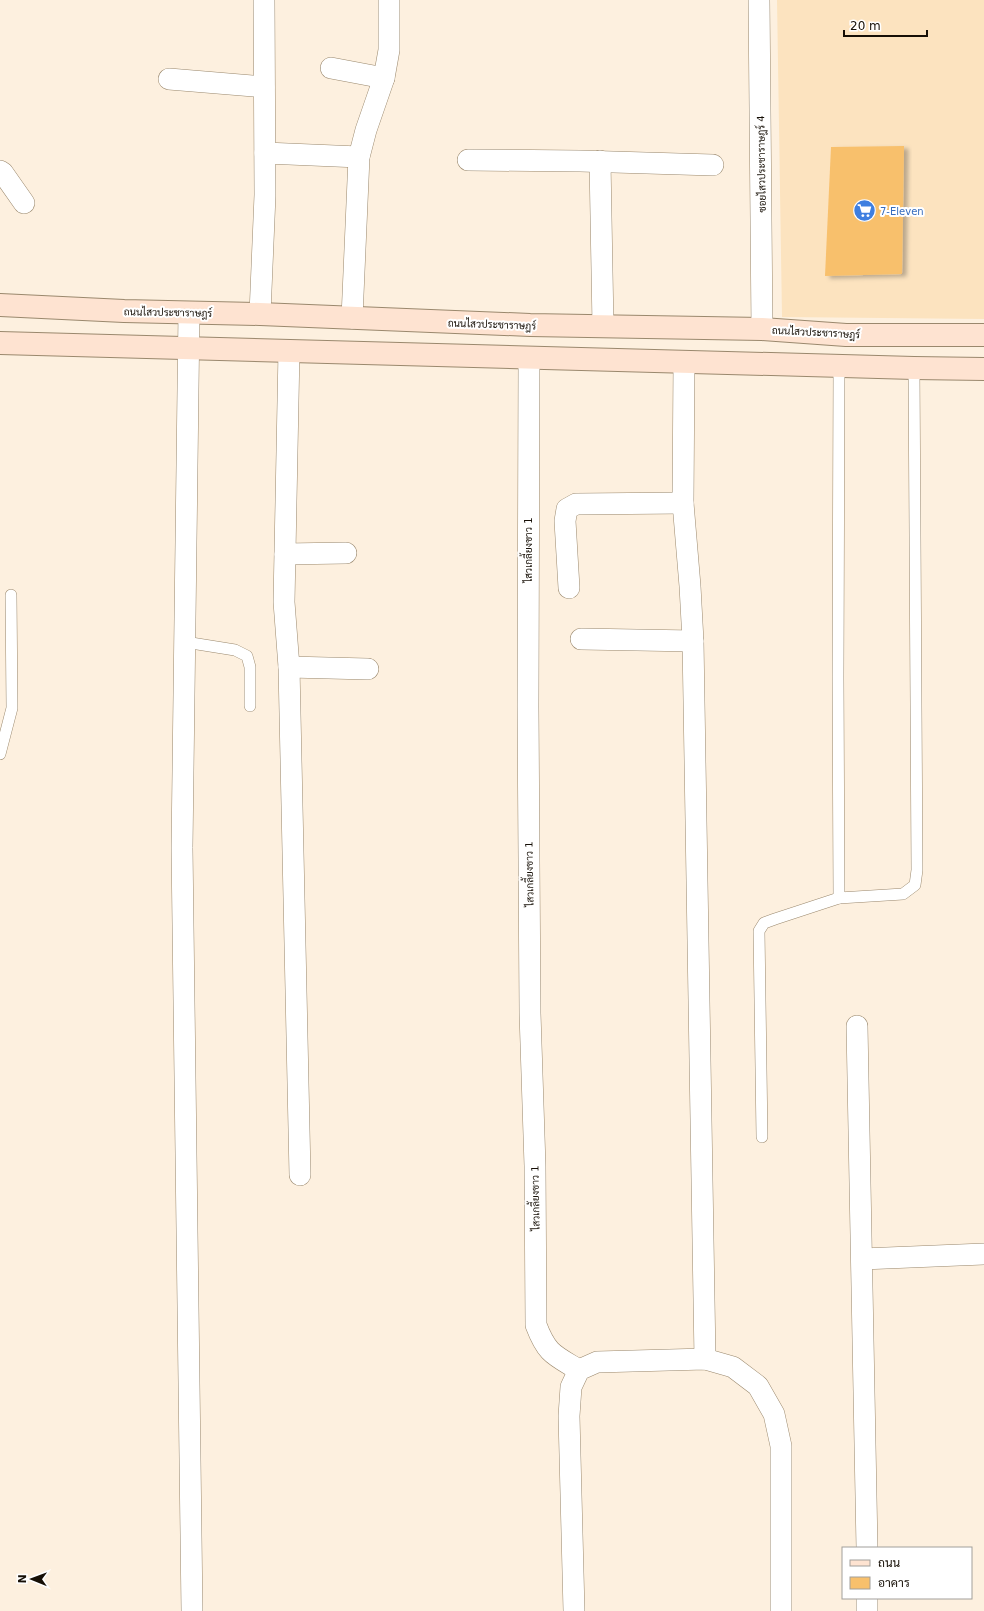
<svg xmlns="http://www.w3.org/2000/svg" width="984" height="1611" font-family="'DejaVu Sans',Sarabun,sans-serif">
<defs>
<filter id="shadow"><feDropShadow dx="4.5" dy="2.5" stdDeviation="2" flood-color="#0004"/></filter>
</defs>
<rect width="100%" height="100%" fill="#fdf0df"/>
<!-- built -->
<path fill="#fce3bf" d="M777,0H984V319L782,317Z"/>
<!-- building -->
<path fill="#f8c06c" filter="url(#shadow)" d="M904,146L902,274L825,276L831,147Z"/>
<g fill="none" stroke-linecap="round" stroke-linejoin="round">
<defs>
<g id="service">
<path d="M839,366L838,677L839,898L903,894L915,885L917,870L914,368"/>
<path d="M185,642L235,650L247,656L250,667V706"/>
<path d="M0,754L12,708L11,595"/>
<path d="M762,1137L759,931L764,923L775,919L839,898"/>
</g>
<g id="minor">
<path d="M759,0L762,329"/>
<path d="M331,68L384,78"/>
<path d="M169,79L264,87"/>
<path d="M265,153L359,157"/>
<path d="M468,160L580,161L713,165"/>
<path d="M600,161L603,326"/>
<path d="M0,171L3,173L24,203"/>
<path d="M189,313L182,848L192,1611"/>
<path d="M260,314L265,195L264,0"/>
<path d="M352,318L359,157L366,130L384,78L389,50V0"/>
<path d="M289,351L284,602L289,667L300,1175"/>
<path d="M529,358L528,707L530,1013L535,1166L536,1325C547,1354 554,1355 579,1370"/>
<path d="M684,362L683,503L690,586L693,641L705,1359"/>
<path d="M285,554L346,553"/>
<path d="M569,588L565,521L567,509L576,504L683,503"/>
<path d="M581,639L693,641"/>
<path d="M289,667L368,669"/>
<path d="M857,1026L867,1548"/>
<path d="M862,1259L984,1254"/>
<path d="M867,1598V1611"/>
<path d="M574,1611L569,1416L571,1387L579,1370L597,1362L705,1359L733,1367L758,1386L774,1414L781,1446V1611"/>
</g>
<g id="secondary">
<path d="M0,305L124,311L260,314L530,325L762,329L846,335H984"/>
<path d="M0,343L914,368L984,369"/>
</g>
</defs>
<!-- service casing -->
<use href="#service" stroke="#9a886d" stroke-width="12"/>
<!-- minor casing -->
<use href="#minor" stroke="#9a886d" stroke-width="22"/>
<!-- secondary casing -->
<use href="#secondary" stroke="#9a886d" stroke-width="24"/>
<!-- service -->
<use href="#service" stroke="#fff" stroke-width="11"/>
<!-- minor -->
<use href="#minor" stroke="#fff" stroke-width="21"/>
<!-- secondary -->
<use href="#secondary" stroke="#fee3d1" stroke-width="22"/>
</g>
<!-- icons -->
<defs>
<symbol id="supermarket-disc" viewBox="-11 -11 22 22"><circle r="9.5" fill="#3f7fe0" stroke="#fff"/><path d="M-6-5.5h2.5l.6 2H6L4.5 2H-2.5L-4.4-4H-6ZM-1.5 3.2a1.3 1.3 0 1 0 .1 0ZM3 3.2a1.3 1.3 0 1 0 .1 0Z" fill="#fff"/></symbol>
</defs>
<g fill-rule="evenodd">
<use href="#supermarket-disc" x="852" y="198" width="25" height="25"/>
</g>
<g text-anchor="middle" stroke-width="4" stroke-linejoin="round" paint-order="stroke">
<!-- street labels -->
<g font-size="10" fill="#160f06" stroke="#fff">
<text transform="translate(761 164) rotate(-91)" y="4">ซอยไสวประชาราษฎร์ 4</text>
<text transform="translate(168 312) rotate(1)" y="4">ถนนไสวประชาราษฎร์</text>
<text transform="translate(492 324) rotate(2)" y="4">ถนนไสวประชาราษฎร์</text>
<text transform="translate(816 332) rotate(3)" y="4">ถนนไสวประชาราษฎร์</text>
<text transform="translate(528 550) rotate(-90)" y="4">ไสวเกลี้ยงขาว 1</text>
<text transform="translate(529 874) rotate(-91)" y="4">ไสวเกลี้ยงขาว 1</text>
<text transform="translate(535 1198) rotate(-91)" y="4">ไสวเกลี้ยงขาว 1</text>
</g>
<!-- shop labels -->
<g font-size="10" fill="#366cbe" stroke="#fff" text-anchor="start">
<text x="880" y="215">7-Eleven</text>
</g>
</g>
<!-- legend -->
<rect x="842" y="1547" width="130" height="52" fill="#ffffff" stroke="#a29f9b"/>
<rect x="850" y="1560" width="20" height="6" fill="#fee3d1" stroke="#a29f9b"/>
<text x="878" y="1567" font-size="12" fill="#160f06">ถนน</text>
<rect x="850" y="1577" width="20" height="12" fill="#f8c06c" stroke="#a29f9b"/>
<text x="878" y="1587" font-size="12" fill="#160f06">อาคาร</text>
<!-- north arrow -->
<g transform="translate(32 1579) rotate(271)" stroke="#ffffff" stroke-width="3" paint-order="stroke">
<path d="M0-3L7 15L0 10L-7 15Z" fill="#160f06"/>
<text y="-6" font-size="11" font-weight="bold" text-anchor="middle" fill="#160f06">N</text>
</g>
<!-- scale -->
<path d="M844 30v6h83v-6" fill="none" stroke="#160f06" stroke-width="2"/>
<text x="850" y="30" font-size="12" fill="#160f06" stroke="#ffffff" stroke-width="3" paint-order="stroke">20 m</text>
</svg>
